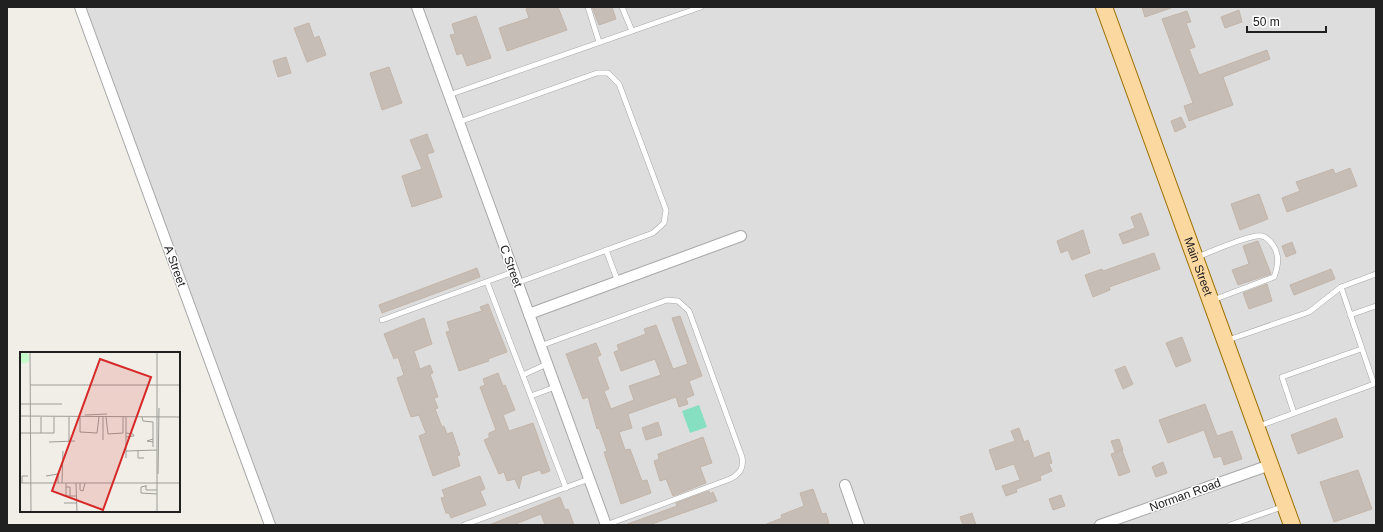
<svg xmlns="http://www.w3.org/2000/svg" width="1383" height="532" font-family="Helvetica,sans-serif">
<rect width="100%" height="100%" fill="#f1eee7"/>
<!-- residential -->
<path fill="#dedddd" d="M80,7H1376V525H270Z"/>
<!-- pitch -->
<path fill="#85dfc0" d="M699,405L707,427L690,433L682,411Z"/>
<!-- building -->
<g fill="#c6beb6" stroke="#c3b5a9">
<path d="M532,7H558L567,30L507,51L499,28L529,18L526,9Z"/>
<path d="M592,7H612L616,19L599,25Z"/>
<path d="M1142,7H1171V8L1145,17Z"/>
<path d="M1239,10L1242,22L1225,28L1221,17Z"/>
<path d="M1187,11L1191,22L1186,23L1195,47L1189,49L1199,75L1267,50L1270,59L1223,77L1233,105L1189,121L1184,106L1193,103L1162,19Z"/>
<path d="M476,16L491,58L467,66L462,53L457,55L453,43L450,35L455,34L452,24Z"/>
<path d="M309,23L314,38L319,36L326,55L307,62L294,28Z"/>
<path d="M286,57L291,73L278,77L273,61Z"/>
<path d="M389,67L402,103L382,110L370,73Z"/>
<path d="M1181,117L1186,127L1175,132L1171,121Z"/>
<path d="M427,134L434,152L427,154L442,197L412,207L402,176L422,169L410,140Z"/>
<path d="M1350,168L1357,186L1287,212L1282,198L1300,191L1296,182L1333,169L1335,174Z"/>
<path d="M1259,194L1268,219L1240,230L1231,204Z"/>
<path d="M1141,213L1149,235L1123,244L1119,234L1135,228L1131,217Z"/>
<path d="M1083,230L1090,253L1072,260L1068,250L1061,253L1057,241Z"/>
<path d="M1258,241L1271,274L1238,285L1232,270L1249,264L1243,246Z"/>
<path d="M1292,242L1296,253L1286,257L1282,246Z"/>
<path d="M1154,253L1160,269L1109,287L1110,290L1093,297L1085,275L1102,269L1103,271Z"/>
<path d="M477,268L480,277L382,313L379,305Z"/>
<path d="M1331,269L1335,279L1294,295L1290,285Z"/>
<path d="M1267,284L1272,301L1249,309L1243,293Z"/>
<path d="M488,304L507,352L488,359L489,361L459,371L446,332L450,331L447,322L482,311L480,307Z"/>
<path d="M680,316L702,376L689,381L694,395L686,398L688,404L679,407L676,397L628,414L632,428L619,432L625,450L630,449L642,481L647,480L651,493L621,504L604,452L607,451L599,428L597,429L588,397L583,399L566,354L596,343L601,355L597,357L609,389L604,391L611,409L634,400L629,386L661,375L655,359L621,371L614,352L619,350L617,345L646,334L644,329L656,325L673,369L688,364L672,318Z"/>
<path d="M424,318L432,344L414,351L420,369L430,365L433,373L430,374L438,397L434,398L438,408L435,409L442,427L444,426L447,434L452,432L460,455L457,456L460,466L433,476L419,436L426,433L419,415L411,417L397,378L404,375L398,357L394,359L384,334Z"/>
<path d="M1182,337L1191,361L1176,367L1166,343Z"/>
<path d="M1125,366L1133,384L1123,389L1115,370Z"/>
<path d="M498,373L503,386L505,385L515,410L503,415L509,431L533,423L550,471L542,474L540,470L522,476L519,489L515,479L507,481L504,472L499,474L484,440L489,438V433L496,430L480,387L485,385L483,379Z"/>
<path d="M1205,404L1217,436L1232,431L1242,459L1224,465L1221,456L1214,458L1204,430L1168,443L1159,420Z"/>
<path d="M1336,418L1343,437L1298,454L1291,435Z"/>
<path d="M658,422L662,435L646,440L642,428Z"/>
<path d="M1019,428L1024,442L1028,440L1034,458L1049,452L1052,463L1049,464L1052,471L1040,476L1041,480L1016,489L1017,492L1006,496L1002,486L1020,480L1014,464L996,470L989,450L1015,441L1011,431Z"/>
<path d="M703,437L712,463L700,467L706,483L673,496L666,479L660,481L654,461L659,459L658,454Z"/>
<path d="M1119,439L1123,450L1115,452L1111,441Z"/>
<path d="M1122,450L1130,472L1119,476L1111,454Z"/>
<path d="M1163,462L1167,473L1156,477L1152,467Z"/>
<path d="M1358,470L1372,509L1334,522L1320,482Z"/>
<path d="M480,476L485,489L480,491L486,505L451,518L449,513H446L441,498L445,497L442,490Z"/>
<path d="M813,489L822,514L826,513L829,523L822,525H764L782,518L781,515L804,506L800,493Z"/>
<path d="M709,491L710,494L713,492L717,501L649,525H625L677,506L676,503Z"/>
<path d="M1061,495L1065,506L1053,510L1049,499Z"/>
<path d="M560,497L565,510L568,509L574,525H545L541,514L513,525H489Z"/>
<path d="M972,513L976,525H963L960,517Z"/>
</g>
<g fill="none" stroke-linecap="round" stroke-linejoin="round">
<defs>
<g id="service">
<path d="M588,7L599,42"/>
<path d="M622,7L632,31"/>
<path d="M449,95L701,7"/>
<path d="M459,122L597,73H608L619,84L666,210L664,223L653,233L517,283"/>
<path d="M606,250L618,282"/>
<path d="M1197,257C1211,252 1250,234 1262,236C1267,237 1270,241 1273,245C1280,255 1278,267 1274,277L1213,300"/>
<path d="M487,282L566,488"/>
<path d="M1350,315L1376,306"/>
<path d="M382,320L513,272"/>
<path d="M1228,340L1309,312L1341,287L1376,274"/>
<path d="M540,346L667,300L678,301L689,311L742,457C744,468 740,474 730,479L606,525"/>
<path d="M523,375L547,364"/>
<path d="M531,396L555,387"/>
<path d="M1294,413L1282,377L1361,349"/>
<path d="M1259,426L1374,384L1341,287"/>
<path d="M464,525L589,479"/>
<path d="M1230,525L1282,507"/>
</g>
<g id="minor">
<path d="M80,7L270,525"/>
<path d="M417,7L606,525"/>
<path d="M529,314L741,236"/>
<path d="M845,485L859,525"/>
<path d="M1100,525L1270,465"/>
</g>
<g id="primary">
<path id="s1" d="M1104,7L1292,525"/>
</g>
</defs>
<!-- service casing -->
<use href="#service" stroke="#a7a7a7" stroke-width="6"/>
<!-- minor casing -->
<use href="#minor" stroke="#a7a7a7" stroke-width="12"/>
<!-- primary casing -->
<use href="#primary" stroke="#9c6f00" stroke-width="18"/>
<!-- service -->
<use href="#service" stroke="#fff" stroke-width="5"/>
<!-- minor -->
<use href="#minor" stroke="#fff" stroke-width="10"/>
<!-- primary -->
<use href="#primary" stroke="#fcd8a1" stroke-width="16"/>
</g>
<g text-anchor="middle" stroke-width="3" stroke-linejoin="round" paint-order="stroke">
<!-- street labels -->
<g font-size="12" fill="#202020" stroke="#fff">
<text transform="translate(175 266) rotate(70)" y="4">A Street</text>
<text transform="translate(511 266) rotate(70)" y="4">C Street</text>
<text dy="4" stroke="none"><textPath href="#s1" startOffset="276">Main Street</textPath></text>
<text transform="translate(1185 495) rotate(-20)" y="4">Norman Road</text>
</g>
</g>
<!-- overview -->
<g transform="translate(20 352)">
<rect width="160" height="160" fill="#f1eee7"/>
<path d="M-1.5 6a5.5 5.5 0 1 1 11 0a5.5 5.5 0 1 1-11 0Z" fill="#c5facb"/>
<path fill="none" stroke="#9d9c97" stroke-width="1" d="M10,0L11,160M10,33H160M0,52H42M65,63L87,62M0,64L160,65M60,65V80L77,81L79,65M83,65V88M86,65L88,82L103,81V65M122,65L123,69L133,70V95M0,81H34V65M21,81V65M106,85L114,84L113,82L106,81M133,87L127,89L133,90M49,89V65M29,90L55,89M106,99L137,98M118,99V106H124M106,106V65M138,122L139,56M26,124L38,122V131M0,131H160M2,131V124H8M42,131L43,99M46,131V144H57M56,131L57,160M60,131V138L63,139L65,131M126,133V138H137M126,134L121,135V141L137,142M46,135H50V144M44,151H57M137,160V0"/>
<path fill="#d62828" fill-opacity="0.15" stroke="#d62828" stroke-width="2" d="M80,7L131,25L83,158L32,139Z"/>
<rect width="160" height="160" fill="none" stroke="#202020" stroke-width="2"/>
</g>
<!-- border -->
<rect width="1383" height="532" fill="none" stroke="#202020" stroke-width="16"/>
<!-- scale -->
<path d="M1247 26v6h79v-6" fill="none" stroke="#202020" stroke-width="2"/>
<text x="1253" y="26" font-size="12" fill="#202020" stroke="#ffffff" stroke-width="3" paint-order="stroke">50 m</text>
</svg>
